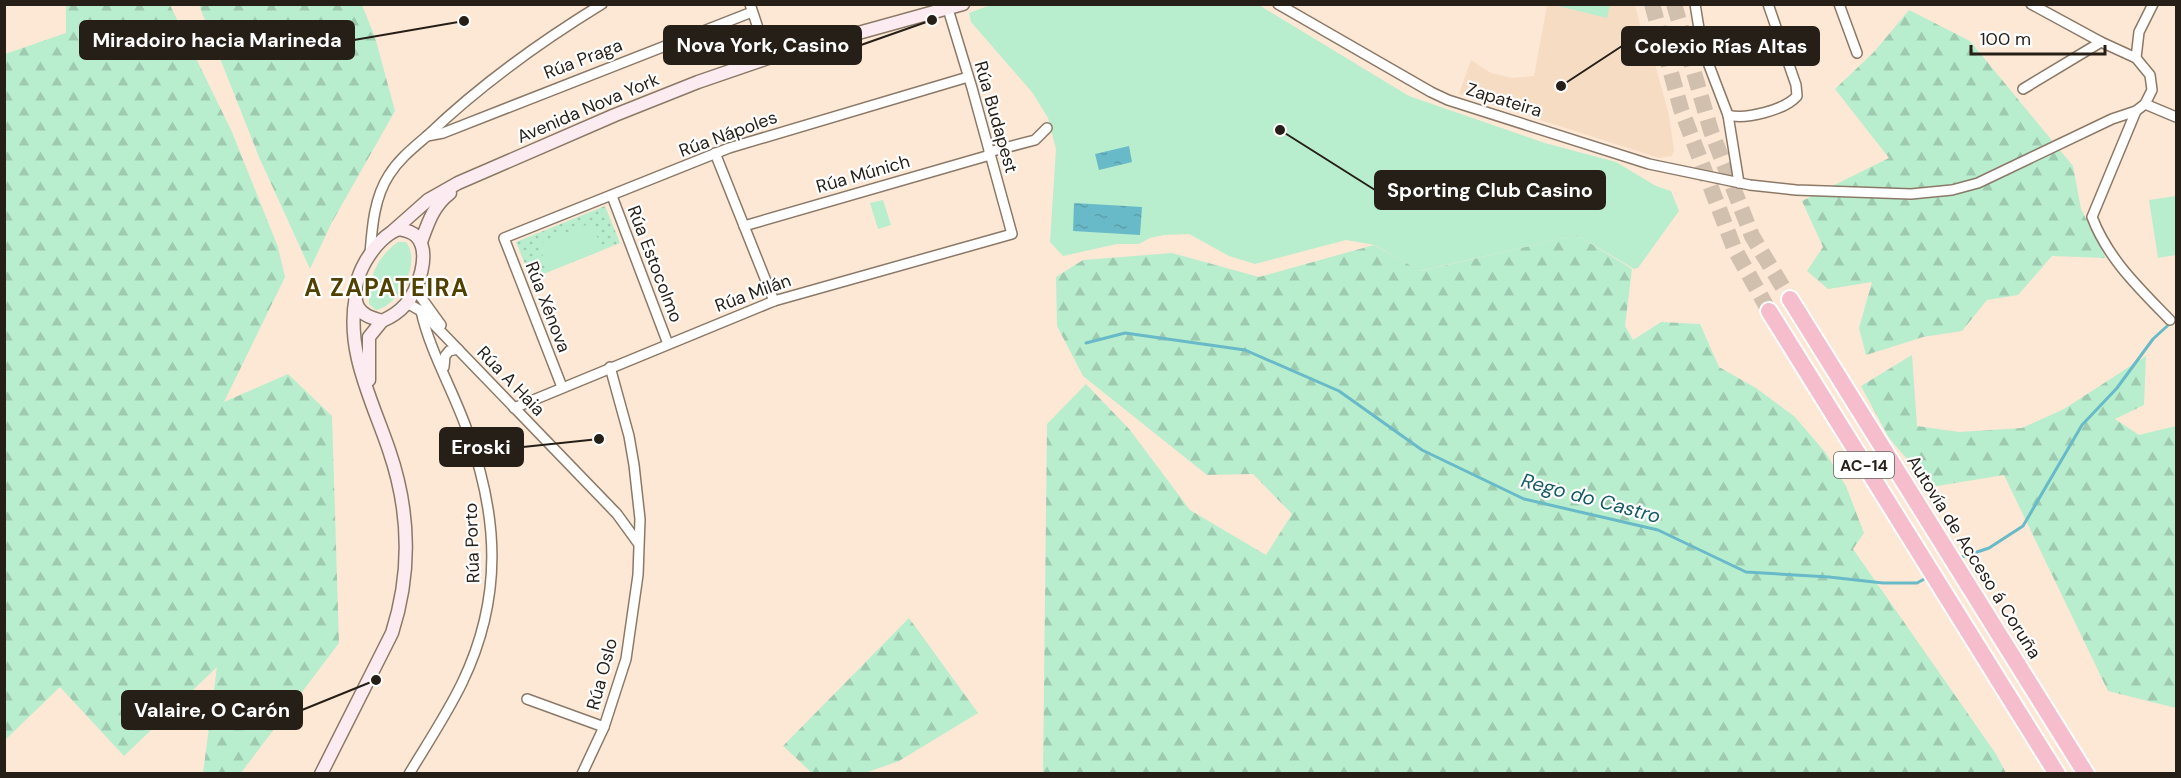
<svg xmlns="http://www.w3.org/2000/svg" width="2181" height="778" font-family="'DM Sans',sans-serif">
<defs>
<pattern id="forest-firs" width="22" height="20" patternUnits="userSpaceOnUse" patternTransform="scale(1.5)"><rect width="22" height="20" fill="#b8edce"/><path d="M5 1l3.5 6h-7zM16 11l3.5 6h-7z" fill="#9ecbb0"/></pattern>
<pattern id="park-dots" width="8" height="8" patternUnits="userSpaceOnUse" patternTransform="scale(1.5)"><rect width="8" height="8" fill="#b8edce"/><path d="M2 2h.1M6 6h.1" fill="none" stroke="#9ecbb0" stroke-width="1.8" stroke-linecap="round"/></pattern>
<pattern id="water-ripples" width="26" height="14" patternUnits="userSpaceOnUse" patternTransform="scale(1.5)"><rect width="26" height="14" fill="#69bac8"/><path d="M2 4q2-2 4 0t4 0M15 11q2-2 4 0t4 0" fill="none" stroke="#5b9fab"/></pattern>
</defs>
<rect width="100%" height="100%" fill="#fde8d5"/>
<!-- built -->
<path fill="#f7dcc4" d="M1547,5H1635L1643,37L1654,61L1669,115L1674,150L1672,156L1659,158L1459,94L1471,60L1491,73L1513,78L1534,76Z"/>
<!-- forest -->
<g fill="url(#forest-firs)">
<path d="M66,5H170L232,132L278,247L285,277L224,402L288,374L332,416L339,643L241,773H203L217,667L124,756L60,687L5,740V54L66,33Z"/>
<path d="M199,5H362L375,37L395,111L331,224L310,269L259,157Z"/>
<path d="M1909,10L1970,41L2073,166L2081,209L2106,258L2052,256L2018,295L1987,300L1962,331L1923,337L1866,355L1859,328L1872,282L1828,289L1807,271L1823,247L1802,201L1889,158L1835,89L1874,52Z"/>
<path d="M1577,235L1632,269L1625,326L1633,340L1661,322L1700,324L1719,367L1756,388L1794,416L1825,452L1846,486L1864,533L1853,549L1996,754L2006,773L1043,774L1047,424L1086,384L1130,430L1190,510L1266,555L1292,514L1253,474L1207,475L1083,376L1057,326L1056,277L1083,260L1172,253L1259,277L1374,245L1421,271Z"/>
<path d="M1912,355L1917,426L1959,432L2022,428L2064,409L2146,356L2144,405L2115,419L2139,435L2176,426V708L2108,691L2004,475L1931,487L1889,438L1861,386Z"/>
<path d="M909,618L978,713L899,761L865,773H812L783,746Z"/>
</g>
<!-- park -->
<path fill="url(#park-dots)" d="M605,206L620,243L531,279L516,242Z"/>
<!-- garden -->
<g fill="#b8edce">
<path d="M993,4L1259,5L1409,96L1545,143L1616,162L1656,186L1671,191L1679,211L1638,268L1634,269L1577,235L1420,271L1375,245L1346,240L1255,264L1229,256L1189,234L1164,235L1150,238L1139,244H1117L1063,256L1050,242L1056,149L1048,118L1032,92L971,22L969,13Z"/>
<path d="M1554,5H1610L1607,18Z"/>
<path d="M2176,196V255L2158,258L2149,200Z"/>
<path d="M883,200L891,225L878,229L870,203Z"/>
<path d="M591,223L603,250L549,271L538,244Z"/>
<path d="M398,242H406C422,262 399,306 376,310L369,304C368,278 377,257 398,242Z"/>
</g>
<!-- water -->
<g fill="url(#water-ripples)">
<path d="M1129,146L1132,162L1099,170L1095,154Z"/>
<path d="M1074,203L1142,207L1140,235L1073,231Z"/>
</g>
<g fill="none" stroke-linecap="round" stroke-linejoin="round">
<!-- stream -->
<g stroke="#69bac8" stroke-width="3">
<path d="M1086,343L1125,333L1245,350L1339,391L1422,450L1524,499L1658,530L1746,572L1829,577L1883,583H1917L1928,577"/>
<path d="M1959,558L1989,548L2023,526L2082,425L2117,388L2153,339L2176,318"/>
</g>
<!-- highway-tunnel -->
<g stroke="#d2c0af" stroke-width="16" stroke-dasharray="16 8" stroke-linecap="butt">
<path d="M1652,4L1681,109L1734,248L1769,311"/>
<path d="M1674,4L1711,131L1752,236L1790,299"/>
</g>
<defs>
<g id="street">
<path d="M750,4L768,58"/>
<path d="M1278,4L1431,92L1448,100L1649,164L1750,185L1796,190L1911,194L1952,190L1978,183L2112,119L2136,111L2145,104L2152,90L2150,75L2136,58L2139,32L2153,4"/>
<path d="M1695,4L1702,47L1728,115L1739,183"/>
<path d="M1839,4L1857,53"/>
<path d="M2031,4L2101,42L2136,58"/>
<path d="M2023,89L2101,42"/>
<path d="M2145,104L2176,117"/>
<path d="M2136,111L2092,217C2108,259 2139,288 2170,320"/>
<path d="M1728,115C1745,120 1785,110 1797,96L1796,85L1768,4"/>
<path d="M427,136L443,133L752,12"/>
<path d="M989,152L1035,140L1047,128"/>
<path d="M715,153L774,301"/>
<path d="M612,196L668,344"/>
<path d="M744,226L990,155"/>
<path d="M370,254C372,228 374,198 389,175C399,159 413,148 427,136C479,86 540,42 602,4"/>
<path d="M415,289L441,325"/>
<path d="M407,303L421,311L617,514L638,543"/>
<path d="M444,367L445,356L449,351L458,349"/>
<path d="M562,387L504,238L729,148L968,77"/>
<path d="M514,408L774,301L1012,234L972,88L948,9"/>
<path d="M527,699L604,727"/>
<path d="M409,774C427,744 447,714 462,683C503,598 499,517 467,430C453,390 430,352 421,311"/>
<path d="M582,774L604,727L626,659L638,575L640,519L634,465L629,436L610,367"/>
</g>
<g id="secondary">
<path d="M399,229C405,230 412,232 416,236C432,252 418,291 405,305C399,312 391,317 382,321C373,318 363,316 358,307C346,283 376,236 399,229Z"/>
<path d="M393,231L428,200L458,183L615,115L698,82L768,58L963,4"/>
<path d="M421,242C428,223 433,206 450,193"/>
<path d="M369,380V337L382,321"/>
<path d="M321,774L392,633C412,571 410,511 389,450C372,400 345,350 356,296"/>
</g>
<g id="highway">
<path d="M1790,299L2086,774"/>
<path d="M1769,311L2057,774"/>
</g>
</defs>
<!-- street casing -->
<use href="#street" stroke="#8b7967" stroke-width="12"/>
<!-- secondary casing -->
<use href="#secondary" stroke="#8b7967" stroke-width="15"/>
<!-- highway casing -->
<use href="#highway" stroke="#fff" stroke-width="20"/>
<!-- street -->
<use href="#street" stroke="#fff" stroke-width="9"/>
<!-- secondary -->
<use href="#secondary" stroke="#fcebf0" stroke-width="12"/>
<!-- highway -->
<use href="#highway" stroke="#f6bdcd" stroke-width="16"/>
</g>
<g text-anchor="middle" stroke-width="4.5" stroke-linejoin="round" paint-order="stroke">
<!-- shield labels -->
<rect fill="#fff" stroke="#67625d" stroke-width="1.5" x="1834" y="452" width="60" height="26" rx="4.5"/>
<g font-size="16" font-weight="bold" fill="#261f18">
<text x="1864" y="471">AC-14</text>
</g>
<!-- street labels -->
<g font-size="18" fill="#261f18" stroke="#fff">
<text transform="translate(583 59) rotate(-21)" y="6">Rúa Praga</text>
<text transform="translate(1504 100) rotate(17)" y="6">Zapateira</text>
<text transform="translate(588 108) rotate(-23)" y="6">Avenida Nova York</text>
<text transform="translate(996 117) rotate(74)" y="6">Rúa Budapest</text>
<text transform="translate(728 134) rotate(-20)" y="6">Rúa Nápoles</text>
<text transform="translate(863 174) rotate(-16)" y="6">Rúa Múnich</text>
<text transform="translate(655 264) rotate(69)" y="6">Rúa Estocolmo</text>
<text transform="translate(753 293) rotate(-20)" y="6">Rúa Milán</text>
<text transform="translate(548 307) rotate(69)" y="6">Rúa Xénova</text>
<text transform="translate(511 381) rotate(46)" y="6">Rúa A Haia</text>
<text transform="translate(472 543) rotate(-92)" y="6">Rúa Porto</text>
<text transform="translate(1974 557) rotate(58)" y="6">Autovía de Acceso á Coruña</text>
<text transform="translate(602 674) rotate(-75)" y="6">Rúa Oslo</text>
</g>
<!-- water labels -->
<g font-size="20" font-style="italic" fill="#165b65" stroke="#fff">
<text transform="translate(1591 498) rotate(15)" y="7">Rego do Castro</text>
</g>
<!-- district labels -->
<g font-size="24" font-weight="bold" letter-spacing="1.5" fill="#504100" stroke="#fff">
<text x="387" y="296">A ZAPATEIRA</text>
</g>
</g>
<!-- callouts -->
<path fill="none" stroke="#261f18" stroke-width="2" d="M464 21L354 40M932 20L861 45M1561 86L1622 46M1280 130L1375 190M599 439L523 447M376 680L302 710"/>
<g fill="#261f18" stroke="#fff" stroke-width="2">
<circle cx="464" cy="21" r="6"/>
<circle cx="932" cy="20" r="6"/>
<circle cx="1561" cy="86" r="6"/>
<circle cx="1280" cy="130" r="6"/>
<circle cx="599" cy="439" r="6"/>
<circle cx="376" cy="680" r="6"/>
</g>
<g fill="#261f18" stroke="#261f18" stroke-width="2">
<rect x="80" y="21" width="274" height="38" rx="6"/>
<rect x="664" y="26" width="197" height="38" rx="6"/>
<rect x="1622" y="27" width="197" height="38" rx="6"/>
<rect x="1375" y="171" width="230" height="38" rx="6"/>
<rect x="440" y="428" width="83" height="38" rx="6"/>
<rect x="122" y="691" width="180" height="38" rx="6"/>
</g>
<g font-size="20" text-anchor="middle" font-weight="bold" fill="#fff">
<text x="217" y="47">Miradoiro hacia Marineda</text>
<text x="763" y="52">Nova York, Casino</text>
<text x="1721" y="53">Colexio Rías Altas</text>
<text x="1490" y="197">Sporting Club Casino</text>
<text x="481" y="454">Eroski</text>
<text x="212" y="717">Valaire, O Carón</text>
</g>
<!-- border -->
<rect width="2181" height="778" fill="none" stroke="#261f18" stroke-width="12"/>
<!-- scale -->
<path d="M1971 45v9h134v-9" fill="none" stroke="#261f18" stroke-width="3"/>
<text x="1980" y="45" font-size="18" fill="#261f18" stroke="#ffffff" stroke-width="4.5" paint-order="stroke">100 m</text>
</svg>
